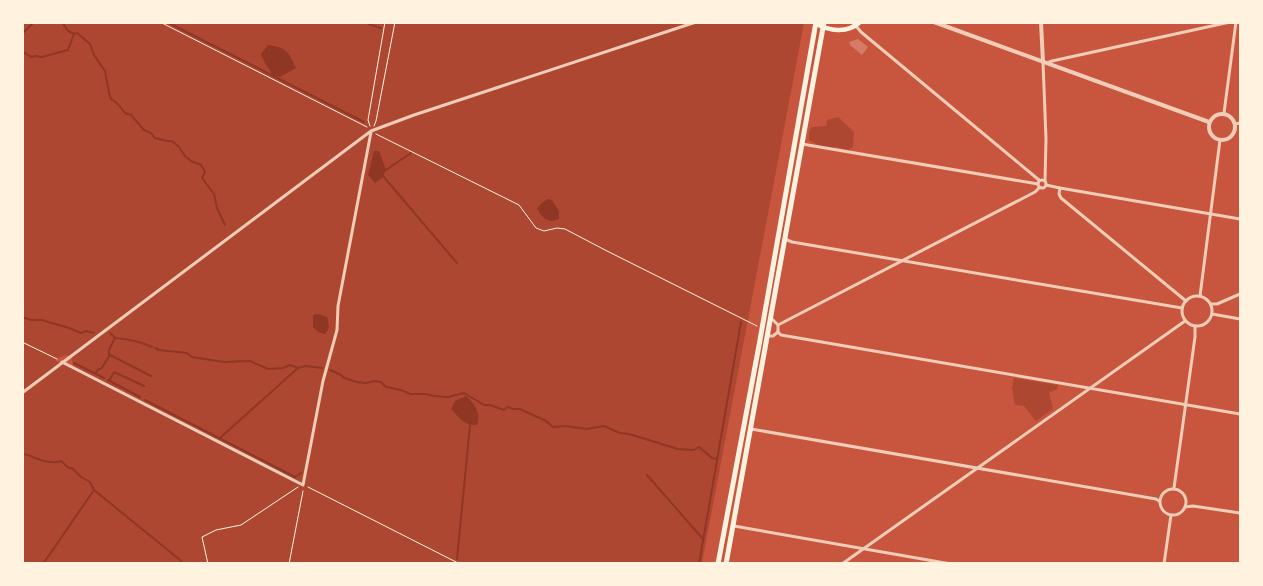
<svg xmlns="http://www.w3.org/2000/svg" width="1263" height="586" font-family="Quicksand,sans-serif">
<rect width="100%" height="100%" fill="#c8553d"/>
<!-- green -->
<g fill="#ae4732" fill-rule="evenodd">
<path d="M22,23H804L702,563H23ZM65,355L72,356L73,368H69L56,361V359Z"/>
<path d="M838,117L854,132L853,147L849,150L836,147L827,150L809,140V131L812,127L826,126L827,120Z"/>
<path d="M1014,378L1058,385L1057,389L1049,393L1053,409L1036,421L1024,406L1015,405L1012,388Z"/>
</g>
<!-- water -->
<g fill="#8f3625">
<path d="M268,45C286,47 289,52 296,68L280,77L272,75C269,67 263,62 261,54Z"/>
<path d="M374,151H379L386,170L382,178L375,183L368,175Z"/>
<path d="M548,199L552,200L559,211V219C548,224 542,218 537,208L543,202Z"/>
<path d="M318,314L327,317C329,323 330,329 325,334L318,332L313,327V315Z"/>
<path d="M466,396C474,403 482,414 477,425C464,426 459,417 451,409L455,401Z"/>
</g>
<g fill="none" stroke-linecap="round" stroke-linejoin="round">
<!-- stream -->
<g stroke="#8f3625" stroke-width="2">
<path d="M62,22L68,31L74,34L77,33L90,44L94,55L105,71L109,93L111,99L117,103L125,113L131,115L144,130L151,133L155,138C161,139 166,142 172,141L179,147L185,156L191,161L201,165L205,172L202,178L214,194L217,208L225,225"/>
<path d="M167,22L364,122"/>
<path d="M364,22C370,24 375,27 381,28"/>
<path d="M22,34L34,22"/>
<path d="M22,54L25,53L31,57L36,56L42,57L68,50L74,34"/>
<path d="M386,170L411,153"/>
<path d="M383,176L457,263"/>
<path d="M22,317L31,320H43L48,322L69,328L81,333L86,331L94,333"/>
<path d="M110,333L115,338C129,339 139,341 152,347"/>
<path d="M155,348L159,350L187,353L192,357L224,362L250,361L268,369L283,368L290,365L298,368L306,366L322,368"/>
<path d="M109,355V350L115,338"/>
<path d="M74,363L104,378"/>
<path d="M330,370L341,375L344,378L357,382L366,383L374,381L381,382L386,387L401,390L410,394H426L434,396L448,397L464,393L484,405H490L504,410L508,407L513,409H520L546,421L553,427L565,426L587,429L604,426L620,433L629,434L678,449L694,450L699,447L712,458L717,459"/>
<path d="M95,373L99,369H101L110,355L151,376"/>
<path d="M108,380L140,397"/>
<path d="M109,381L114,372L144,386"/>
<path d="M145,400L295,477L301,473"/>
<path d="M220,438L298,368"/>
<path d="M22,454C28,454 30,456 35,458C44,461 52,464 61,461L69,468H72L81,477L90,482L94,490"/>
<path d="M647,475L703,539"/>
<path d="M457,559L470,425"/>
<path d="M43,564L94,490L185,564"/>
<path d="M699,564L741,322"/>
</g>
</g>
<!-- building -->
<path fill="#d67c66" d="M858,39L868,47L862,55L850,45L849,42Z"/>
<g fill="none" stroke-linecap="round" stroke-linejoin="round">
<!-- path -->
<g stroke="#fff3e0" stroke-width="1">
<path d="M160,22L367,127"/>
<path d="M370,126L368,120L385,22"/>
<path d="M374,126L376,121L395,22"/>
<path d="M376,134L519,205L536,228L544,231L557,228L565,229L607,251L757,326"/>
<path d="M22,342L57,359"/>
<path d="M308,487L460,564"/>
<path d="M208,564L202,537L216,530L241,525L298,487"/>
<path d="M289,564L303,491"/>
</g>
<!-- minor -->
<g stroke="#f1ccb7" stroke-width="3">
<path d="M856,26L861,32L1039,180"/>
<path d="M1043,62L1046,139L1045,181"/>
<path d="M1047,63L1052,61L1230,22"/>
<path d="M1224,113L1236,22"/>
<path d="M1235,124L1240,123"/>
<path d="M802,144L1038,184"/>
<circle cx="1042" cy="184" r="4"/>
<path d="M1046,185L1060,188L1240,219"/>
<path d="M1060,188L1059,194L1061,198L1186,301"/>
<path d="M785,239L792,242L1182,308"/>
<circle cx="1197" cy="311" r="15"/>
<path d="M1200,296L1220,140"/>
<path d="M1211,304H1217L1240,294"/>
<path d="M1212,314L1240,319"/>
<path d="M778,325L1035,192L1040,187"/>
<path d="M778,332L781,335L1240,414"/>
<path d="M768,336H773L778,332V325L771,318"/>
<path d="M62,362L303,485L323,381L337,330L338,306L371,132"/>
<path d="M22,393L371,131L414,115L696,22"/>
<path d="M751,429L757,430L1156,499L1159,501"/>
<path d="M1174,488L1195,337V326"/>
<circle cx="1173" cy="502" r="13"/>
<path d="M1185,507L1193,506L1240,513"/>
<path d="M734,526L951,564"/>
<path d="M842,564L1185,321"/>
<path d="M1164,564L1171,515"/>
</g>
<!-- tertiary -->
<g stroke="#f1ccb7" stroke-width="4">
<path d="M934,22L1209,122"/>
<path d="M1041,22L1043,62"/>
<circle cx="1222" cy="127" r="13"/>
</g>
<!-- secondary -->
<path stroke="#fff3e0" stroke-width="4.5" d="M815,23C829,31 847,34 860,22"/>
<!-- primary -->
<g stroke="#fff3e0" stroke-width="5">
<path d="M718,564L760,340L816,22"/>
<path d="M726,564L824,22"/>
</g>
</g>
<!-- border -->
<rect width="1263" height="586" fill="none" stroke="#fff3e0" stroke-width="48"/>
</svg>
